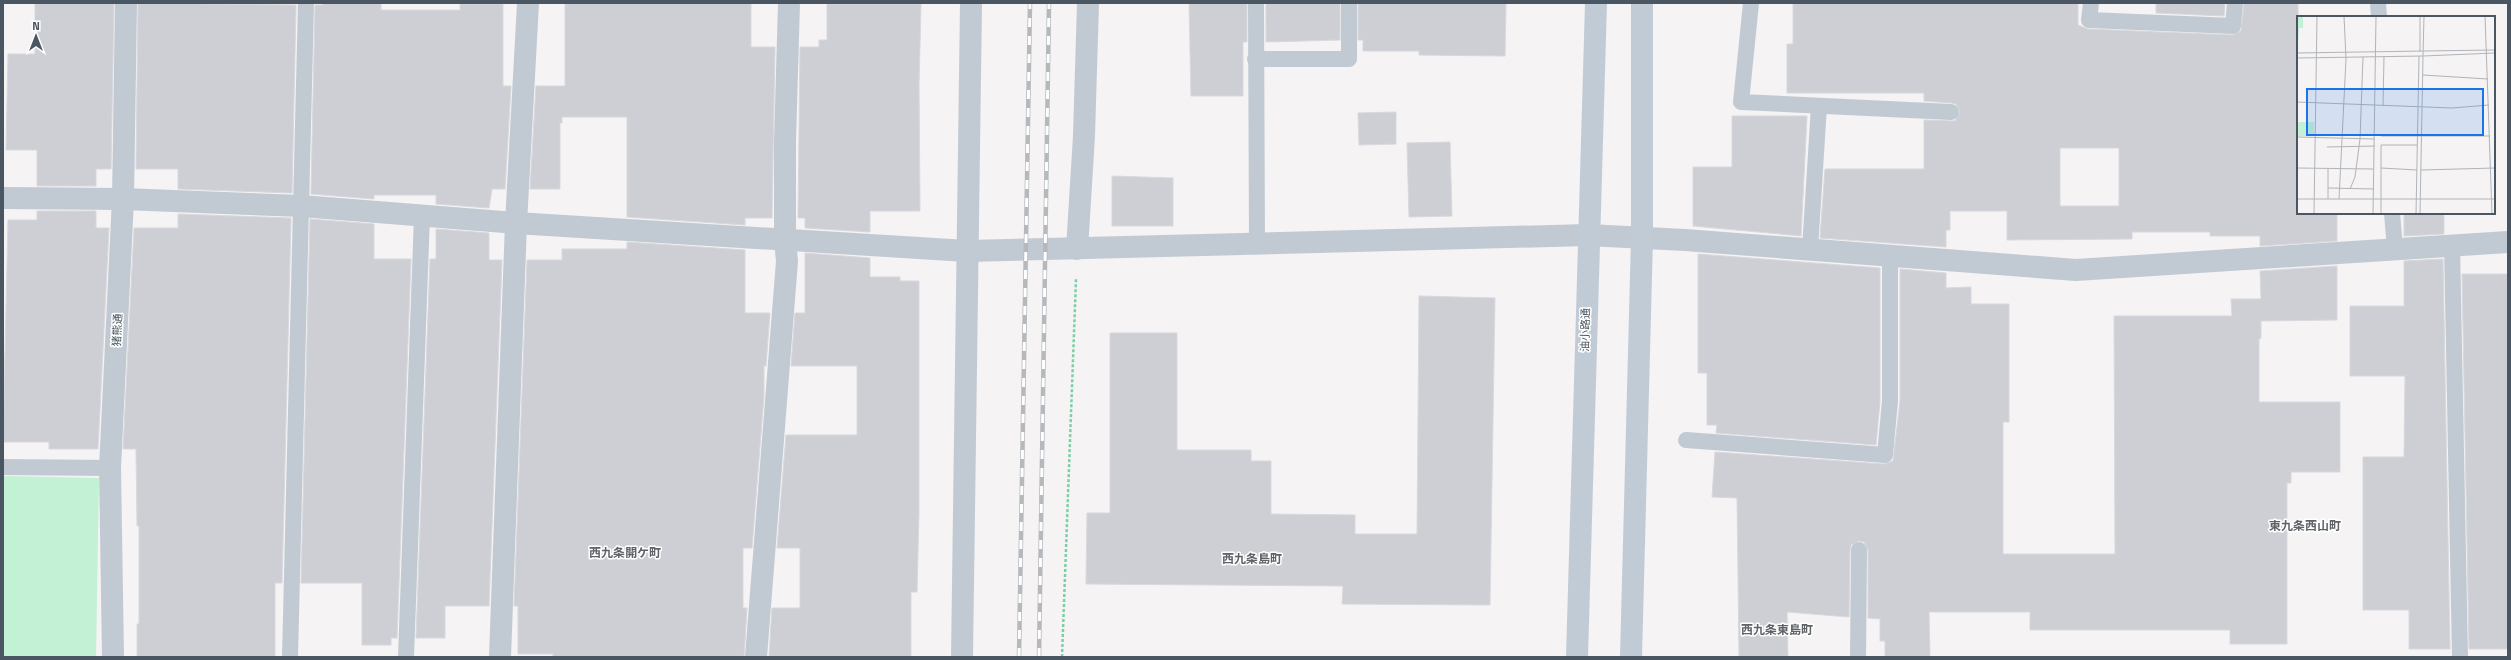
<svg xmlns="http://www.w3.org/2000/svg" width="2511" height="660" font-family="'Titillium Web','Noto Sans JP',sans-serif">
<rect width="100%" height="100%" fill="#f5f3f3"/>
<!-- green -->
<path fill="#c3f1d5" d="M3,476L99,478L96,657H3Z"/>
<!-- building -->
<g fill="#cdcfd5" stroke="#d7d9de" fill-rule="evenodd">
<path d="M35,3H114L111,169H96V186H37V150H6L8,54H35Z"/>
<path d="M138,3L296,5L292,193L178,189V169H136Z"/>
<path d="M323,3H381V10H460V4H503V86H511L505,189H492L489,208L436,204V195H374V199L311,194L315,5H323Z"/>
<path d="M565,3H751V47H775L772,218H745V225L627,217V117H562V123H560V189H530L536,86H565Z"/>
<path d="M1189,3H1247V42H1243V96H1191Z"/>
<path d="M1266,3H1340V40L1266,42Z"/>
<path d="M1358,3H1506L1505,56L1419,55V51H1363V40H1358Z"/>
<path d="M1793,3H2078V25L2088,29L2233,35L2241,31L2244,3H2298V213H2337V241L2260,246V236H2210V232H2132V239L2007,240V211H1950V230H1946V247L1820,238L1825,169H1924V120L1955,121L1960,112L1956,104L1952,103L1924,101V93H1787V44H1793ZM2060,148H2119V206H2060Z"/>
<path d="M2156,3H2225L2224,16L2156,13Z"/>
<path d="M827,4H921L919,84L920,211H870V232L805,228V218H798L800,47H819V40H827Z"/>
<path d="M1396,112V144L1359,145L1358,113Z"/>
<path d="M1732,116H1807L1801,236L1693,226V167H1732Z"/>
<path d="M1450,142L1452,216L1409,217L1407,143Z"/>
<path d="M1112,176L1173,178V226H1112Z"/>
<path d="M37,211H96V228H109L98,449H49V442H3L8,220H37Z"/>
<path d="M2404,213H2444V234L2404,236Z"/>
<path d="M178,214L291,218L282,583H275V657H137V624H139V526H137L136,449H123L134,228H178Z"/>
<path d="M310,219L374,224V259H411L397,638H391V645H362V583H301Z"/>
<path d="M436,229L489,233V260H502L489,606H445V638H416L430,259H436Z"/>
<path d="M627,242L745,250V313H770L766,366H764V396L752,548H743V608H747L744,657H553V654H518V606H514L527,260H562V249H627Z"/>
<path d="M805,253L870,258V277H900V281H919V512L917,592H911V657H769L772,608H800V548H777L786,435H857V366H791L795,313H805Z"/>
<path d="M1698,254L1880,268V401L1876,445L1716,433L1717,425H1707V373H1698Z"/>
<path d="M2443,259L2450,649H2409V610H2363V457H2404L2405,376H2350V306H2404V261Z"/>
<path d="M2337,266V320L2261,321V338L2259,339V402H2340V472H2291V483H2287V644H2230V630H2030V612H1929L1930,657H1885V641H1880V619L1868,618V550L1864,542L1859,541L1851,545L1850,550L1849,617L1787,612L1788,657H1739L1737,498L1712,497L1715,452L1884,464L1893,461L1900,401V269L1946,273V288L1971,287V304H2009V422H2003V554H2115L2114,316H2232L2231,299H2261L2260,271Z"/>
<path d="M2462,274H2508V649H2469Z"/>
<path d="M1419,296L1495,298L1490,605L1342,604L1343,586L1086,584L1087,513H1110V333H1177V450H1251V461H1271V514L1355,515V534H1417Z"/>
</g>
<g fill="none" stroke-linecap="round" stroke-linejoin="round">
<!-- path -->
<path stroke="#7ad0a6" stroke-width="2.5" stroke-dasharray="3 2" stroke-linecap="butt" d="M1062,657L1076,279"/>
<!-- lane -->
<g stroke="#c1cad2" stroke-width="16">
<path d="M1256,3L1257,243"/>
<path d="M1751,3L1741,102L1951,112"/>
<path d="M2091,3L2089,20L2233,26L2235,3"/>
<path d="M2378,3L2379,17"/>
<path d="M1255,59H1349V3"/>
<path d="M2392,213L2395,249"/>
<path d="M2452,245L2460,657"/>
<path d="M1810,249L1819,106"/>
<path d="M1686,440L1885,455L1890,401V255"/>
<path d="M3,467L110,468"/>
<path d="M290,657L306,3"/>
<path d="M406,657L422,216"/>
<path d="M1858,657L1859,550"/>
</g>
<!-- street -->
<g stroke="#c1cad2" stroke-width="22">
<path d="M3,198L123,199L301,206L516,223L967,251L1588,235L1685,240L2076,270L2508,242"/>
<path d="M1077,249L1084,136L1088,3"/>
<path d="M113,657L110,468L123,199L126,3"/>
<path d="M500,657L516,223L528,3"/>
<path d="M756,657L787,261L785,240V141L789,3"/>
<path d="M962,657L971,3"/>
</g>
<!-- secondary -->
<g stroke="#c1cbd6" stroke-width="22">
<path d="M1577,657L1596,3"/>
<path d="M1631,657L1642,238V3"/>
</g>
<defs>
<g id="rail">
<path d="M1019,657L1030,3"/>
<path d="M1039,657L1049,3"/>
</g>
</defs>
<!-- rail casing -->
<use href="#rail" stroke="#b5b8bd" stroke-width="4.5"/>
<!-- rail -->
<use href="#rail" stroke="#fff" stroke-width="3" stroke-dasharray="9" stroke-linecap="butt"/>
</g>
<g text-anchor="middle" stroke-width="3" stroke-linejoin="round" paint-order="stroke">
<!-- street labels -->
<g font-size="11" fill="#4a5661" stroke="#fff">
<text transform="translate(117 330) rotate(-87)" y="4">猪熊通</text>
<text transform="translate(1585 330) rotate(-89)" y="4">油小路通</text>
</g>
<!-- neighbourhood labels -->
<g font-size="12" font-weight="bold" fill="#5f6368" stroke="#fff">
<text x="2305" y="530">東九条西山町</text>
<text x="625" y="557">西九条開ケ町</text>
<text x="1252" y="563">西九条島町</text>
<text x="1777" y="634">西九条東島町</text>
</g>
</g>
<!-- overview -->
<g transform="translate(2297 16)">
<rect width="198" height="198" fill="#f5f3f3"/>
<path d="M0,0H8L6,1V12H2V27ZM0,106H17V120H0Z" fill="#c3f1d5"/>
<path fill="none" stroke="#b1b4b9" stroke-width="1" d="M188,0L195,198M126,35L198,34M123,36V0M0,37L126,35M126,40L198,37M0,42L126,40L127,0M126,59L191,63M0,86L155,92L192,89M86,90L87,40M84,120H193M0,121L77,123M30,131L78,130M0,152L76,153M84,152L120,154M124,154L198,152M31,172L77,173M53,173L58,161L63,123L66,41M0,183H198M31,183V153M42,183L49,43L47,0M17,198L20,0M76,198L79,0M84,198V129H120M119,198L122,40M123,198L126,40"/>
<path fill="#1a73e8" fill-opacity="0.15" stroke="#1a73e8" stroke-width="2" d="M10,73H186V119H10Z"/>
<rect width="198" height="198" fill="none" stroke="#4a5661" stroke-width="2"/>
</g>
<!-- border -->
<rect width="2511" height="660" fill="none" stroke="#4a5661" stroke-width="8"/>
<!-- north arrow -->
<g transform="translate(36 36)" stroke="#ffffff" stroke-width="3" paint-order="stroke">
<path d="M0-3L7 15L0 10L-7 15Z" fill="#4a5661"/>
<text y="-6" font-size="11" font-weight="bold" text-anchor="middle" fill="#4a5661">N</text>
</g>
</svg>
